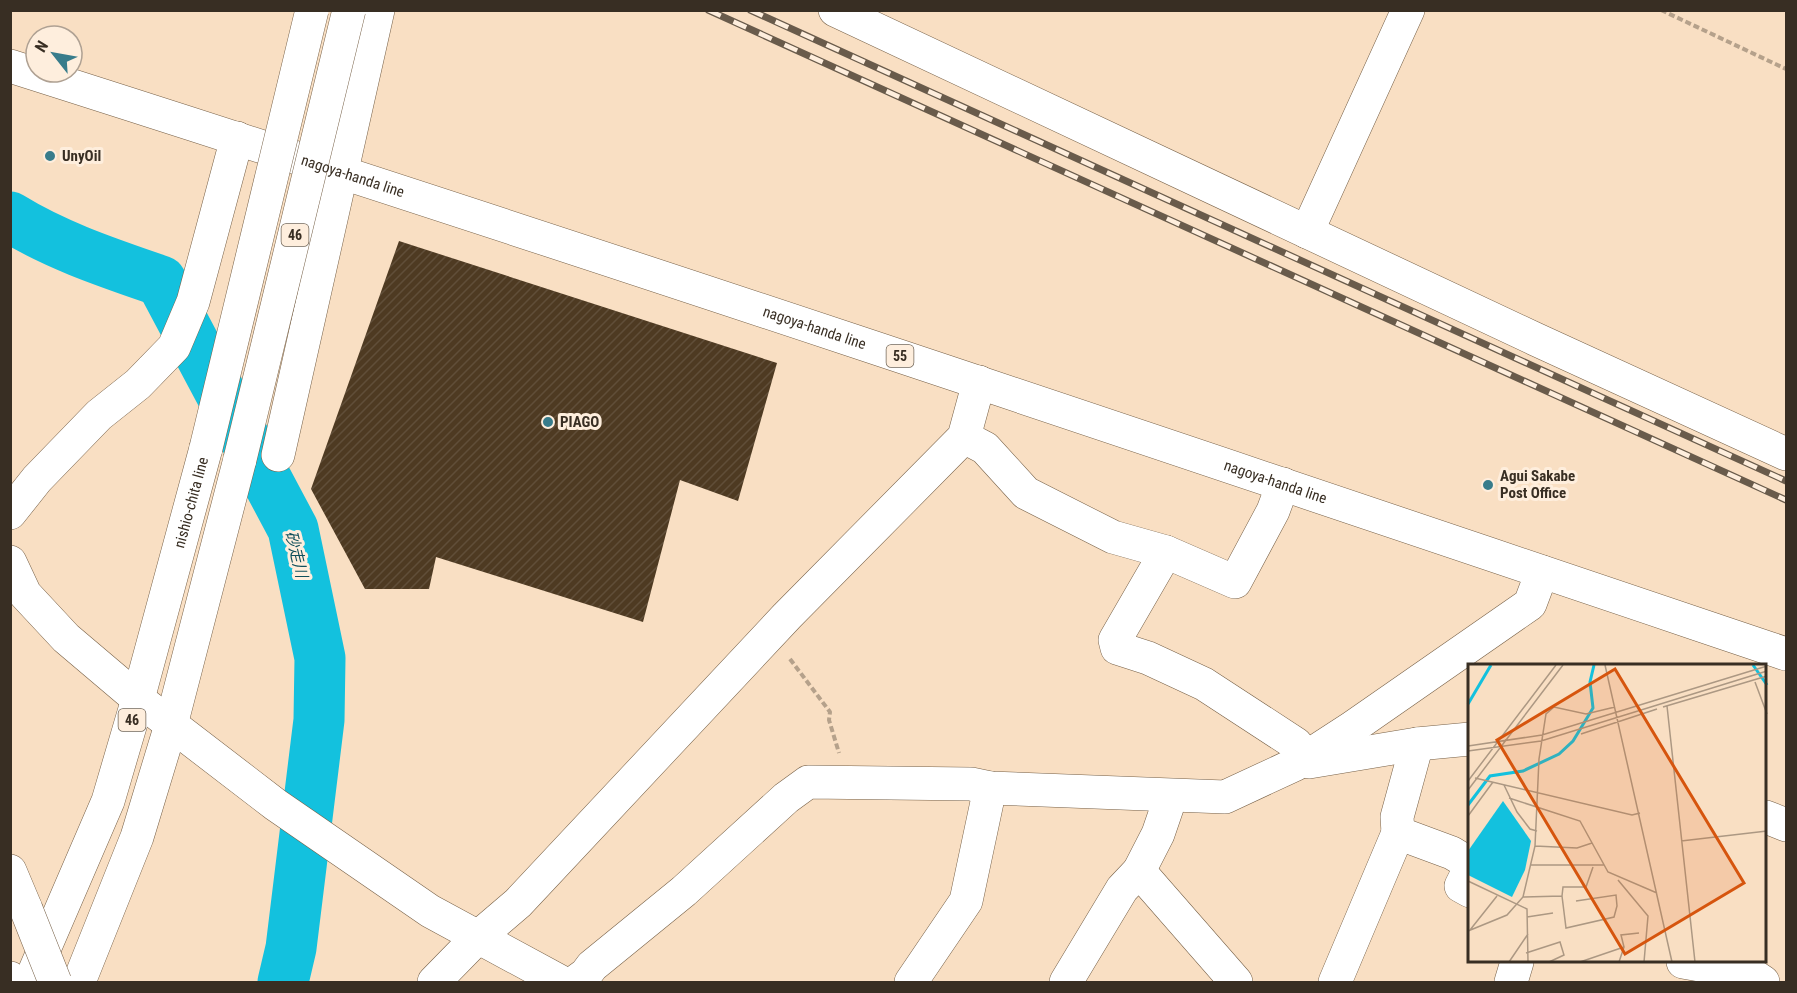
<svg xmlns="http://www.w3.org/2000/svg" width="1797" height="993" font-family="'Roboto Condensed','Noto Sans JP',sans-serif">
<defs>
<pattern id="building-hatch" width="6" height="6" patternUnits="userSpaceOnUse" patternTransform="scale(1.5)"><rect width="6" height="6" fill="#4e3a22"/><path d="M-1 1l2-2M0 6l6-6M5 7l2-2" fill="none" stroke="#604e39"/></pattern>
</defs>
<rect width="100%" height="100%" fill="#f9dfc3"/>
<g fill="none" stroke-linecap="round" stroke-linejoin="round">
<!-- river -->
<path stroke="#13c1de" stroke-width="51" d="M10,217C57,246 109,263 161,281L293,529L320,658L319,720L291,948L283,982"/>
</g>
<!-- building -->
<path fill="url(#building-hatch)" d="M399,241L777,363L738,501L680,480L643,622L436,557L429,589H365L311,489Z"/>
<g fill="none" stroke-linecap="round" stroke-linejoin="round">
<defs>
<g id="minor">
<path d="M835,10L1535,339L1786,454"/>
<path d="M1307,232L1408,10"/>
<path d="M964,437L985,448L1026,493L1113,537L1166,552"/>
<path d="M278,455L378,10"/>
<path d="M1283,484L1273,511L1235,582L1166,552L1115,640L1117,648L1148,658L1204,684L1296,744L1305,758"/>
<path d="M10,513L37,479L99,415L138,384L174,347L193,302L237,138"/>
<path d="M10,562L25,594L66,638L138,699L276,805L430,911L561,982"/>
<path d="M1309,762L1417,744L1470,739"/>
<path d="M1766,817L1786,825"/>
<path d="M1398,833L1397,817L1417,744"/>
<path d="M1470,868L1461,886L1470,891"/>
<path d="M1139,871L1236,982"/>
<path d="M1683,962L1751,974L1763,982"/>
<path d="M434,982L477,938L518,903L787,616L964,437L979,382"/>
<path d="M575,982L586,974L592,966L684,891L786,798L808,782L971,784L990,788L1225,797L1296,764L1353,727L1530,604L1542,572"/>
<path d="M911,982L966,901L990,788"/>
<path d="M1066,982L1122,889L1139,871L1158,834L1171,796"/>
<path d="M1335,982L1398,833L1452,853L1470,864"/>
<path d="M1511,982L1517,962"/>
</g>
<g id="major">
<path id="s1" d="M10,66C605,255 1196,455 1786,654"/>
<path id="s2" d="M30,982L108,801L138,699L206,448"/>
<path d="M79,982L137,837L171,725L240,459"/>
</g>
<g id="highway">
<path d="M10,871L26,909"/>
<path d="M10,978L12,982"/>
</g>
</defs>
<!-- minor casing -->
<use href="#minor" stroke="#776148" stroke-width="34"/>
<!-- major casing -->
<use href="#major" stroke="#776148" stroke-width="34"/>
<!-- highway casing -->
<use href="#highway" stroke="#776148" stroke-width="34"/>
<!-- path -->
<g stroke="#b5a18b" stroke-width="4" stroke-dasharray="6 3" stroke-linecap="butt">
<path d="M1661,10L1786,69"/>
<path d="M790,659L830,712L829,720L839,753"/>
</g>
<!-- minor -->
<use href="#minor" stroke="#fff" stroke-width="33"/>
<!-- major -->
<use href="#major" stroke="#fff" stroke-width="33"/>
<!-- highway -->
<use href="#highway" stroke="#fff" stroke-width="33"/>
<defs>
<g id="rail">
<path d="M708,10L1786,500"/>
<path d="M750,10L1786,481"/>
</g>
</defs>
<!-- rail casing -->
<use href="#rail" stroke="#695b4b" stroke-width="7"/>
<!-- rail -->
<use href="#rail" stroke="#feeedd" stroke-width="4.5" stroke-dasharray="14" stroke-linecap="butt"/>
<defs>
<g id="major-bridge">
<path d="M206,448L312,10"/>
<path d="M240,459L349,10"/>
</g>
<path id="highway-bridge" d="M26,909L55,982"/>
</defs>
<!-- major-bridge casing -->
<use href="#major-bridge" stroke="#776148" stroke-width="34" stroke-linecap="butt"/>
<!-- highway-bridge casing -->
<use href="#highway-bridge" stroke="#776148" stroke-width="34" stroke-linecap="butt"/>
<!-- major-bridge -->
<use href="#major-bridge" stroke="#fff" stroke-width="33"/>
<!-- highway-bridge -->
<use href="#highway-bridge" stroke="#fff" stroke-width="33"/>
</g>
<!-- markers -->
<g fill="#387c8b" stroke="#feeedd" stroke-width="2">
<circle cx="50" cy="156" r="6"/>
<circle cx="548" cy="422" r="6"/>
<circle cx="1488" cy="485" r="6"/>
</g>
<g text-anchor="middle" stroke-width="6" stroke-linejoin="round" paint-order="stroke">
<!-- shield labels -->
<g fill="#feeedd" stroke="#73685b" stroke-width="1.5">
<rect x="281.5" y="224" width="27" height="22" rx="4.5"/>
<rect x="886.5" y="345" width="27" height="22" rx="4.5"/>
<rect x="118.5" y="709" width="27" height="22" rx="4.5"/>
</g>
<g font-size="14" font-weight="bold" fill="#382e23">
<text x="295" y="240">46</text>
<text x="900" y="361">55</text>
<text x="132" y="725">46</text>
</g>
<!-- poi labels -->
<g font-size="15" font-weight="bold" fill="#382e23" stroke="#feeedd" text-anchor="start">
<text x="62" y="161">UnyOil</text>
<text x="560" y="427">PIAGO</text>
<text x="1500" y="481">Agui Sakabe<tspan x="1500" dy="17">Post Office</tspan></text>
</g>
<!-- street labels -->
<g font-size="15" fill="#382e23" stroke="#feeedd">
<text dy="5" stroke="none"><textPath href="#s1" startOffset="360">nagoya-handa line</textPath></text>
<text dy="5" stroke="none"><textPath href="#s1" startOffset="846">nagoya-handa line</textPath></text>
<text dy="5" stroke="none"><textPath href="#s1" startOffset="1332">nagoya-handa line</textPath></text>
<text dy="5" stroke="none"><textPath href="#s2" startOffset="507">nishio-chita line</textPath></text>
</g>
<!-- water labels -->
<g font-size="16" font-style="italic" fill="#10505c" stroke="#feeedd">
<text transform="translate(297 554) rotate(76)" y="6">砂走川</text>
</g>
</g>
<!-- overview -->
<g transform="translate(1468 664)">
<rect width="298" height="298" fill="#f9dfc3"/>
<path d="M35,137L63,177L57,206L44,233L0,211V187Z" fill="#13c1de"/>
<path fill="none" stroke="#13c1de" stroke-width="3" d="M285,1L299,21M0,40L23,1M0,141L22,112L55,107L91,90L105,77L125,44L122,18L126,1"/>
<path fill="none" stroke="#ac9883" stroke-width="1.5" d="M137,1L204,298M287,18L299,50M199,42L227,298M195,43L299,12M113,70L189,45M0,82L74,71L299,2M0,87L73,77L299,7M7,114L164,151L172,149M0,117L88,1M36,121L49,148L62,165L69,167M0,126L95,1M41,134L112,157L140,208L189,229M0,152L25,118M213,177L299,167M67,182L109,184L124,179M63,201H136M150,216L180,252L176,298M0,217L59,245L60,298M94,232L98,264L146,253L149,242L148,231L108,237M55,233L94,232L95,223H118L125,203M59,253L85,249M2,266L29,232M0,267L39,251L55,233L67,182L71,95L78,50L86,43L118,50L147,43M58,289L92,278L96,291L81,298M41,298L60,270M112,298L156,283M151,298L156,283L153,271L171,269"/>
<path fill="#d6550e" fill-opacity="0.15" stroke="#d6550e" stroke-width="3" d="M147,5L276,219L157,290L29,76Z"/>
<rect width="298" height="298" fill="none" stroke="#382e23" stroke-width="3"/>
</g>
<!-- border -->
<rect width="1797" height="993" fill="none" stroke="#382e23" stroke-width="24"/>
<!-- north arrow -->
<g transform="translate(54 54) rotate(301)"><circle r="28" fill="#feeedd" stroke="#afa193" stroke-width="1.5"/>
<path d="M0-4.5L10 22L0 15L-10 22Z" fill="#387c8b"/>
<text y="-9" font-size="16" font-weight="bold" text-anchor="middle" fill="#382e23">N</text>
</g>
</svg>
